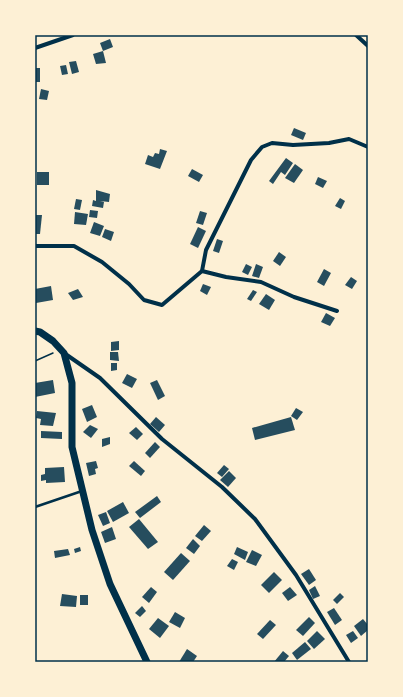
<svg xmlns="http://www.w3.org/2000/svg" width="403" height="697" font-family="'Public Sans',sans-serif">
<rect width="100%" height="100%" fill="#fdf0d5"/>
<!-- building -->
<g fill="#264d5e">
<path d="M110,39L113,47L103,51L100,43Z"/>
<path d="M103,51L106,63L96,64L93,54Z"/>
<path d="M76,61L79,72L72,74L69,62Z"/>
<path d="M66,65L68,74L62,75L60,66Z"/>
<rect x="35" y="68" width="5" height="14"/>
<path d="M41,89L49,91L47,100L39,99Z"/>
<path d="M294,128L306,133L303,140L291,135Z"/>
<path d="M160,149L167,151L160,169L145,164L148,155L153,157L155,153L159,154Z"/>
<path d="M286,158L293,163L285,175L281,172L273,184L269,181Z"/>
<path d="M295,164L303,170L294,183L285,178Z"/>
<path d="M192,169L203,175L199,182L188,176Z"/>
<rect x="37" y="172" width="12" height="13"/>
<path d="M318,177L327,181L323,188L315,184Z"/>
<path d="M96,190L110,194L109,202L100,201L104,202L103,208L92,206L93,200L96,201Z"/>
<path d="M340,198L345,201L341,209L335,206Z"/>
<path d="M76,199L82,200L80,210L74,209Z"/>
<path d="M90,210L98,211L97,218L89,217Z"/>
<path d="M200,211L207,213L203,225L196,223Z"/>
<path d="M75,212L88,214L86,225L74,224Z"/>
<path d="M35,215H42L40,234H35Z"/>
<path d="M94,222L104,226L100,236L90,233Z"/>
<path d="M198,227L206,231L198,248L190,244Z"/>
<path d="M105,229L114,232L111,241L102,237Z"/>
<path d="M217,239L223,241L219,253L213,251Z"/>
<path d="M279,252L286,257L280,266L273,261Z"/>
<path d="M246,264L252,267L248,275L242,272Z"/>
<path d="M256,264L263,267L259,278L252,276Z"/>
<path d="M324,269L331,273L324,286L317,282Z"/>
<path d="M351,277L357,281L352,289L345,285Z"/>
<path d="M203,284L211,287L207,295L200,291Z"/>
<path d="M51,286L53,300L36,303L35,289Z"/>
<path d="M78,289L83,297L73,300L68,293Z"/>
<path d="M253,290L257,292L251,301L247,299Z"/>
<path d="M266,294L275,300L269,310L259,304Z"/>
<path d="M326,313L335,318L330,326L321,322Z"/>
<path d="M119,341V350L111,351V342Z"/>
<path d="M110,352H118L119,361L110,360Z"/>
<path d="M111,363H117V370L111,371Z"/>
<path d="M127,374L137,379L132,388L122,383Z"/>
<path d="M53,380L55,393L35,397V383Z"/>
<path d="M157,380L165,396L158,400L150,383Z"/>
<path d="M92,405L97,417L87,422L82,409Z"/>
<path d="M296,408L303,412L297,420L291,416Z"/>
<path d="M37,411L56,413L53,426L40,425L41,419L36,418Z"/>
<path d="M156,417L165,425L159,432L150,424Z"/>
<path d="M291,417L295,430L255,440L252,428Z"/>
<path d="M90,425L98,429L91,438L83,432Z"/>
<path d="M136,427L143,434L137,440L129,433Z"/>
<path d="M41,431L62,432V439L41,438Z"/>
<path d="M110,437V444L102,447V439Z"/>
<path d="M155,442L160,447L150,458L145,453Z"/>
<path d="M96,461L98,468L95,469L96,474L89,476L86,463Z"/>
<path d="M134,461L145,471L141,476L129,466Z"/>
<path d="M224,465L229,469L222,477L217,473Z"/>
<path d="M64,467L65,482L46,483V480L41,481V475L45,474V468Z"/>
<path d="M229,471L236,478L228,487L220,480Z"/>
<path d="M157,496L161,502L140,518L135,512Z"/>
<path d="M123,502L129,513L113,522L107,511Z"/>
<path d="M106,512L110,523L103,526L98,515Z"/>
<path d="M139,519L158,542L148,549L129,527Z"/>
<path d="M204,525L211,531L202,541L195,536Z"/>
<path d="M112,527L116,539L105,543L101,532Z"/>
<path d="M193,539L200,546L194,554L186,548Z"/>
<path d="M80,547L81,551L75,553L74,549Z"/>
<path d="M237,547L248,552L245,560L234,554Z"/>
<path d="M68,549L70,555L55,558L54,551Z"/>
<path d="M252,550L262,555L256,566L246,562Z"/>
<path d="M181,553L190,561L173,580L164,572Z"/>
<path d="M232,559L238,562L234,570L227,566Z"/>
<path d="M309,569L316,580L309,585L301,574Z"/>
<path d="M274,572L282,580L269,593L261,585Z"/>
<path d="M315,586L320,596L313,599L309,590Z"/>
<path d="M151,587L157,592L149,603L142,597Z"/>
<path d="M290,587L297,595L288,601L282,593Z"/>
<path d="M340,593L344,597L337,604L333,600Z"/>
<path d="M62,594L77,596L76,607L60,606Z"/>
<rect x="80" y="595" width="8" height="10"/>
<path d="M142,606L146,611L140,617L135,613Z"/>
<path d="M334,608L342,620L335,625L327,612Z"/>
<path d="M175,612L185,618L180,628L169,622Z"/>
<path d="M309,617L315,623L303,636L296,630Z"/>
<path d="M158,618L169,626L160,638L149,629Z"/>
<path d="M363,619L368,625V630L361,636L354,626Z"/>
<path d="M270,620L276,625L263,639L257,634Z"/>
<path d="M317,631L325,639L314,649L307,641Z"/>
<path d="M353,631L358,638L351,643L346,635Z"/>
<path d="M305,642L311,649L297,660L292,653Z"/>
<path d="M187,649L197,656L193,662H179Z"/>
<path d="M283,651L289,656L284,662H274Z"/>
</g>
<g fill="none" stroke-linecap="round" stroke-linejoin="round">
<!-- path -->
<path stroke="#003049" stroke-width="1.5" d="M35,361L53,353"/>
<!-- service -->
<path stroke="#003049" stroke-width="2.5" d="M35,507L82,491"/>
<!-- minor -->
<g stroke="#003049" stroke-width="4">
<path d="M356,35L368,46"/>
<path d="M35,48L73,35"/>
<path d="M35,246H74L102,262L129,284L144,300L162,305L202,271L206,250L251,160L262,147L272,143L293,145L329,143L349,139L368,147"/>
<path d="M202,271L226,277L261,282L294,297L337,311"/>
<path d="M64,353L100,378L162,439L222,487L255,519L296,575L349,662"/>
</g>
<!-- secondary -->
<path stroke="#003049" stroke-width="7" d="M35,331L40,332L53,341L64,353L72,383V447L92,530L110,584L147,662"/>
</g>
<!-- border -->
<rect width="403" height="697" fill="none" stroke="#fdf0d5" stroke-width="72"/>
<rect x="36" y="36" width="331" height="625" fill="none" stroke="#003049" stroke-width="1.5"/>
</svg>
